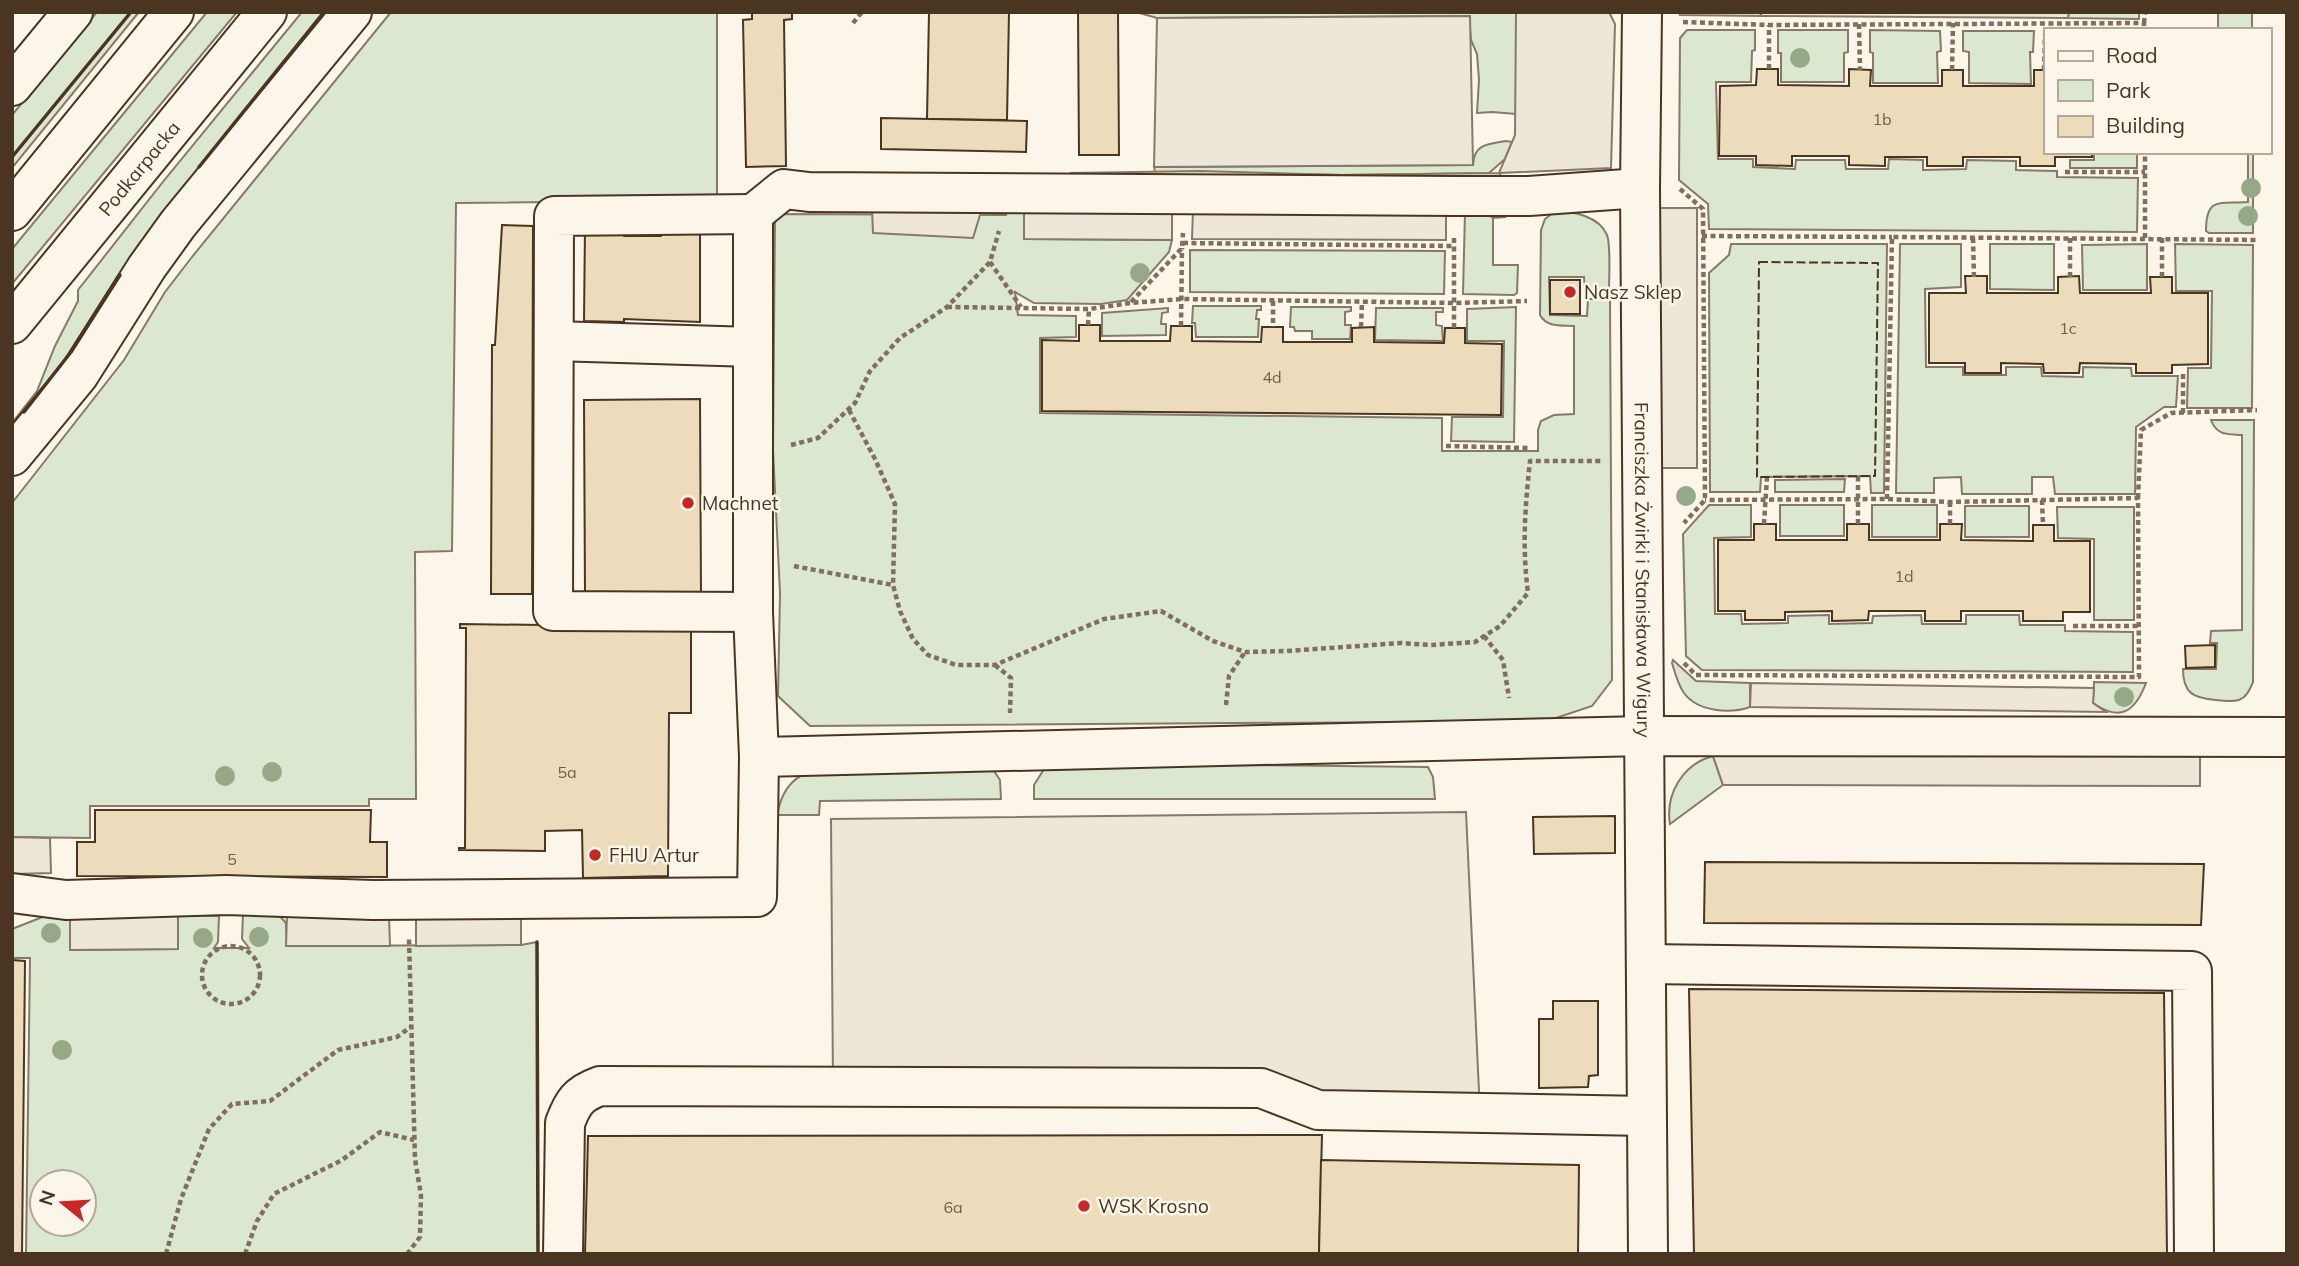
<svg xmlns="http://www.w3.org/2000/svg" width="2299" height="1266" font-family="Mulish,sans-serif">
<rect width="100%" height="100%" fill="#fbf6e9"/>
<!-- green -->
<g fill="#dce7d0" stroke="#887966" stroke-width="2" fill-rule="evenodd">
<path d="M97,12H139L12,168V115Z"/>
<path d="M207,12H237L12,284V249Z"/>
<path d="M302,12H329L12,429V423L37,391L55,346L78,301V290L162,183Z"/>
<path d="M391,12H717V200L456,203L452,551L415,552L416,799H369V806H90V838L12,837V503L124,360L165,292L192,257Z"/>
<path d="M1136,12H1516V114L1492,112L1477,113L1479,80L1477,54L1471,40L1469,16L1157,18Z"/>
<path d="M1679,12H1760L1761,16L1680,15Z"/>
<path d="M2069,12H2139V19L2068,18Z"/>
<rect x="2218" y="12" width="34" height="18"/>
<path d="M1687,30H1755V50L1752,51L1751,82H1716L1718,159H1753V167L1795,169L1796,160H1845L1846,169H1888L1889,159L1923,160V170L1966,169L1967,160L2016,161V170L2057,171V177L2138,178L2137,232L1709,229L1708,204L1679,180L1680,38Z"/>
<path d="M1778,30H1848V52L1844,53V82H1781V53H1778Z"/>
<path d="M1870,30L1940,31L1941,51L1937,52L1938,83H1873V53L1870,52Z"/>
<path d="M1963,31H2034L2033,52H2030L2031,84L1969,83V52L1963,51Z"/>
<path d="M1506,141L1512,142L1505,159L1489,173L1342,175L1155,172L1154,167L1473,165C1474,144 1487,144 1506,141Z"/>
<path d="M2094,152H2137V168H2070V160H2094Z"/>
<path d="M2248,152H2253V233H2209L2206,231C2206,196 2220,204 2248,202Z"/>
<path d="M1008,209H1024L1025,239L1172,240L1169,252L1127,300L1101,304L1034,303L1015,292L1018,315L1076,316V337L1040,338V413L1442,418V451H1538V430L1541,421L1554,415L1574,414V326C1562,325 1547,328 1540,315L1541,230L1545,219L1554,212C1573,211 1599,216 1607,235C1611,245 1609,278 1609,291L1585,290L1584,277H1549L1550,315L1587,316L1588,299H1610L1612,680L1592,706L1547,721L810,726L778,696L780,593L773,450L775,214L1006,215Z"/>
<path d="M1465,212H1487L1493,218V265H1518L1517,293L1514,295L1463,294Z"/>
<path d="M1731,244H1887L1884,493H1871L1870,476L1761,477L1760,492H1710L1709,273L1729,255Z"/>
<path d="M1900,244H1961V287L1925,289L1926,367H1963V375H2006V367H2041L2042,376L2083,377V367L2131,368L2132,376H2178L2176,407H2164L2136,427L2135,494H2055L2053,477H2032V494H1962L1961,477L1934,478V493H1896Z"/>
<path d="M1990,244H2054V290L1990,289Z"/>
<path d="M2147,244V290H2083L2082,245Z"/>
<path d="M2175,244L2253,245L2252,408H2187L2188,368H2211L2212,291H2176Z"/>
<path d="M1190,250L1445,251L1444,294L1190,292Z"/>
<path d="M1193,306H1261V310H1257L1256,319H1259L1258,337H1196L1195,323H1192Z"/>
<path d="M1291,307H1351V311L1345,312V325H1351L1350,339H1312V331H1295L1294,327H1290Z"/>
<path d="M1516,307L1514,442L1451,441L1452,417H1503L1504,341H1467V309Z"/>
<path d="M1168,308V312L1162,313L1161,324H1166V335L1102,336V313Z"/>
<path d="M1376,308H1443V312H1436V325L1442,326L1443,341L1375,340Z"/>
<path d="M2211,420H2254L2253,682C2250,689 2247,697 2239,700C2232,702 2223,701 2216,700C2194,698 2183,694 2183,669H2216L2217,643H2210L2211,631L2242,630V435C2228,434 2217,436 2211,420Z"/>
<path d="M1845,479L1844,492H1775V480Z"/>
<path d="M1709,505H1751V537L1714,538L1715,614H1741L1742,624L1788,623V616L1829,615V624L1872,623L1873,616L1921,615L1922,624H1966V615H2019L2020,625H2065V631L2133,632V672L1702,670L1686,656L1683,534Z"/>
<rect x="1780" y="505" width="64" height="31"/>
<rect x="1872" y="505" width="65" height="32"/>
<rect x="1965" y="506" width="64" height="31"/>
<path d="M2057,507H2134V620H2094V539L2058,538Z"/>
<path d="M1673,660L1696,681L1750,683V707C1730,714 1698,712 1684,693C1678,685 1675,673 1672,663Z"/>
<path d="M2094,682L2146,683C2135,712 2120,722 2093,703Z"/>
<path d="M1713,756L1723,785L1670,824C1665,794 1683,764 1713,756Z"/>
<path d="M990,765L1000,780L1001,799L820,801L819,815H777C781,795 789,779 809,772Z"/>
<path d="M1246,765L1428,767L1433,777L1435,799H1034V785L1046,766Z"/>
<path d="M243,914H278L286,923L287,946L521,945L537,942L538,1254H26L30,958H12V929L45,916L70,915V950L178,949V915L219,916L218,942L214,948H249L242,939ZM42,1182H84V1224H42Z"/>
</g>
<!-- parking -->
<g fill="#ede7d9" stroke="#887966" stroke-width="2">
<path d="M1516,12H1609L1615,24L1611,168L1500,173L1505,217L1493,218L1487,212H1446V240L1192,239L1193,210H1172V240L1024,239V209L1067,204L1071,173L1200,171L1342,175L1499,173L1515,135Z"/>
<path d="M1761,12H2069L2068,18L1761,16Z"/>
<path d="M1470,16L1473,165L1154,167L1157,18Z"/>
<path d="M984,202L973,238L873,233L872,209Z"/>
<path d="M1658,208H1697V468H1659Z"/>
<path d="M1751,683L2094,688L2093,703L2106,712L1750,707Z"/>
<path d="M2200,755V786L1723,785L1713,756Z"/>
<path d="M1466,812L1480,1113L833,1086L831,819Z"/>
<path d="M12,837L50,838L51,873L12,874Z"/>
<path d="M70,915H178V949L70,950Z"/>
<path d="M287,915L389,916L390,946H286Z"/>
<path d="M521,915V945L416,946V916Z"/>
</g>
<!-- building -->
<g fill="#ecdcbc" stroke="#4a3520" stroke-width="2">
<path d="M752,12H792V19L784,20L786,166L746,167L743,20L752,19Z"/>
<path d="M929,12H1009L1007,120L927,119Z"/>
<path d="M1078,12H1118L1119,155H1079Z"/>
<path d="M1757,69H1778V85L1849,86V69L1871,70L1870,86H1942V70H1963V86H2034V70H2045V152H2092V157H2055V166H2020V157H1963V166H1927V157H1885V166L1849,165V156H1792V166L1756,165V156H1719L1720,86L1756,85Z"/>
<path d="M881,118L1027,121L1026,152L881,149Z"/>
<path d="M502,225L533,226L532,594H491L492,345H495Z"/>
<path d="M585,226L619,227L624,236H661L666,227H700V322L624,319V322L584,321Z"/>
<path d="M1965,276H1987V293H2058V277L2079,276L2080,293H2151L2150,277H2172V293H2208V364L2172,365V373H2136V364L2080,363L2079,373H2044L2043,364L2001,363V373H1965V363H1929V293H1966Z"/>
<rect x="1550" y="280" width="30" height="34"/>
<path d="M1079,325H1100V341H1170L1171,326H1192V341L1261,342L1262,327H1283V342H1352V328L1374,327V342L1444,343L1445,328H1465V343L1502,344L1501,415L1042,411V340L1079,341Z"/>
<path d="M700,399L701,595H585L584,400Z"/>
<path d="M1754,524H1776V540H1847V524H1869V540H1940V524H1962L1961,540L2033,541V525H2054V541H2090V612H2063V621H2023V611H1961V621H1925V611H1869L1868,620L1832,621V611L1785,612V620H1745V611H1718V540H1754Z"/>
<path d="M460,624L691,627V713H669L668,876L583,878L582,830L545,831V851L459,850V848H465L466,628H460Z"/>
<path d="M2215,645V667L2186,668L2185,646Z"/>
<path d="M95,810H371L370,842H387V877L77,876V842H95Z"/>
<path d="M1615,816V853L1534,854L1533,817Z"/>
<path d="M1705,862L2204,864L2201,925L1704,923Z"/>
<path d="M12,960L25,961L22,1254H12Z"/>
<path d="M1689,989L2164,993L2167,1254H1694Z"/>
<path d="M1553,1001H1598V1075L1589,1076L1588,1087L1539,1088V1019H1553Z"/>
<path d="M1322,1135L1319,1254H585L588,1136Z"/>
<path d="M1321,1160L1579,1165L1578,1254H1319Z"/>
</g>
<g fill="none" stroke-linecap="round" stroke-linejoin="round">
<defs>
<g id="minor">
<path id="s1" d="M1642,12L1640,188L1648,1254"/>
<path d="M12,86L73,12"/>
<path d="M554,341L753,347"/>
<path d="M12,456L78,376L147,267L178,224L352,12"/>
<path d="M753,612L553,611L554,216L753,214"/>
<path d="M759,757L1644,736L2287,737"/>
<path d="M12,893L66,900L226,895L373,900L757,897L759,757L753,612V214L784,189L809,192L1455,196H1529L1640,188"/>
<path d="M1646,964L2192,971L2194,1254"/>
<path d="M563,1254L565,1123C573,1102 578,1094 600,1086L1261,1088L1318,1110L1646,1116"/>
</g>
<g id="major">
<path d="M12,211L174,12"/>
<path id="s2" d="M12,324L267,12"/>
</g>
</defs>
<!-- minor casing -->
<use href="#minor" stroke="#4a3520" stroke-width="42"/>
<!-- major casing -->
<use href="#major" stroke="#4a3520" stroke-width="42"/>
<!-- path -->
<g stroke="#7f6f5c" stroke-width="4.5" stroke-dasharray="5 3.5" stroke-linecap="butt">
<path d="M1683,22L1769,25L2144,23V30"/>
<path d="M853,23L862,12"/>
<path d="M2144,23L2145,12"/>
<path d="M1859,24L1860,70"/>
<path d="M1769,69V25"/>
<path d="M1952,70L1953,23"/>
<path d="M2044,70L2045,35"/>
<path d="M2065,172H2145"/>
<path d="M1680,189L1703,209L1705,500L1684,523"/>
<path d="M1702,236L1892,237"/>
<path d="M1973,238L1974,277"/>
<path d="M2145,238V152"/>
<path d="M2162,238V277"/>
<path d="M1183,243L1454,246"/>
<path d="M990,262L1021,307"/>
<path d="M2070,277V238"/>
<path d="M1584,295L1603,294"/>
<path d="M1273,301V327"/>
<path d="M1131,302L1182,248L1183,233"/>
<path d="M947,307L1089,309L1130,303L1182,299L1455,303L1527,301"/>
<path d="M1088,325L1089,309"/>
<path d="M1181,326L1182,248"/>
<path d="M1361,327L1362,302"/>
<path d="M1454,328V235"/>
<path d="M849,410L875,459L895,504L893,585L900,611L913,639L928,655L956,665H995L1104,619L1161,611L1213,641L1245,652L1287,651L1401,643L1431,645L1475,642L1500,626L1528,593C1522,547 1525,507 1530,461H1601"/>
<path d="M2183,413V372"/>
<path d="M791,445L818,438L855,403L870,371L900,338L947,307L990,262L999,231"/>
<path d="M1446,446L1529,448"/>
<path d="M2138,498L2141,430L2171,413L2257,410"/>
<path d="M1887,499L1892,237L2258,240"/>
<path d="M2042,500L2043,525"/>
<path d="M1764,524L1767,477"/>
<path d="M1858,524V476"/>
<path d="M1950,524V502"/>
<path d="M794,566L893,585"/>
<path d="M2073,626H2139"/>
<path d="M1484,636L1503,660L1509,698"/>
<path d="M1684,663L1696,675L2139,677L2138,498L1950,502L1887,499L1705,500"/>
<path d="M995,665L1011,678L1010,713"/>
<path d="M1226,705L1229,676L1245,652"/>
<circle cx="231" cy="975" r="29"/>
<path d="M166,1254L181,1199L209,1129L232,1104L270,1101L338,1050L397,1037L412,1026"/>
<path d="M245,1254L257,1221L274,1194L342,1160L380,1132L414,1140"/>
<path d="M407,1254L420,1237L421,1195L415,1159L409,939"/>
</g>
<!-- minor -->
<use href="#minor" stroke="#fbf6e9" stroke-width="38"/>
<!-- major -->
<use href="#major" stroke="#fbf6e9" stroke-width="38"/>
<!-- fence -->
<path stroke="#4a3520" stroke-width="2" stroke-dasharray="9 3.5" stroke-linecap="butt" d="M1759,262L1878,263L1875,476L1757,477Z"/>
<!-- wall -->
<g stroke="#4a3520" stroke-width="3.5">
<path d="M12,157L131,12"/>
<path d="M199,167L324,12"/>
<path d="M24,412L71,352L120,275"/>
<path d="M537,942L538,1254"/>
</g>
</g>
<!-- trees -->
<g fill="#96a887">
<circle cx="1800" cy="58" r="10"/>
<circle cx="2251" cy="188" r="10"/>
<circle cx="2248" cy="216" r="10"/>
<circle cx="1140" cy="273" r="10"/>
<circle cx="1686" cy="496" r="10"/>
<circle cx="2124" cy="697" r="10"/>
<circle cx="272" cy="772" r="10"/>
<circle cx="225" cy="776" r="10"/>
<circle cx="51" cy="933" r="10"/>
<circle cx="259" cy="937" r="10"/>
<circle cx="203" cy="938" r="10"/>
<circle cx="62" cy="1050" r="10"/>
</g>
<!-- markers -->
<g fill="#c62828" stroke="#fbf6e9" stroke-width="2.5">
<circle cx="1570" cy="292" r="7"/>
<circle cx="688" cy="503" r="7"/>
<circle cx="595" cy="855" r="7"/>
<circle cx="1084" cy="1206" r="7"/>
</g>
<g text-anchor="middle" stroke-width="5" stroke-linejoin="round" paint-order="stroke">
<!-- number labels -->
<g font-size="16" fill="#725f47">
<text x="1882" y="125">1b</text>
<text x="2068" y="334">1c</text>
<text x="1272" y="383">4d</text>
<text x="1904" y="582">1d</text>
<text x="567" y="778">5a</text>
<text x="232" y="865">5</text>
<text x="953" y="1213">6a</text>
</g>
<!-- street labels -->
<g font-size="19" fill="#4a3520" stroke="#fbf6e9">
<text dy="7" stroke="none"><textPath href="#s2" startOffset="201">Podkarpacka</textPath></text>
<text dy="7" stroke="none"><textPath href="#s1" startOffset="558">Franciszka Żwirki i Stanisława Wigury</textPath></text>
</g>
<!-- poi labels -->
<g font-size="19" fill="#4a3520" stroke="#fbf6e9" text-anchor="start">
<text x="1584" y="299">Nasz Sklep</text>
<text x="702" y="510">Machnet</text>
<text x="609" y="862">FHU Artur</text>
<text x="1098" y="1213">WSK Krosno</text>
</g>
</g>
<!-- border -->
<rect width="2299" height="1266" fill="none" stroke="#4a3520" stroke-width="28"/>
<!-- legend -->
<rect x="2044" y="28" width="228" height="126" fill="#fbf6e9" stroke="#b4a999" stroke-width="2"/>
<rect x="2058" y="51" width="35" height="10" fill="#fbf6e9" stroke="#b4a999" stroke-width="2"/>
<text x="2106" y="63" font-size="21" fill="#4a3520">Road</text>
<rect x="2058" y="80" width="35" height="21" fill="#dce7d0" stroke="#b4a999" stroke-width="2"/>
<text x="2106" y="98" font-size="21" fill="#4a3520">Park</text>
<rect x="2058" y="116" width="35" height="21" fill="#ecdcbc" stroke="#b4a999" stroke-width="2"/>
<text x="2106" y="133" font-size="21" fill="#4a3520">Building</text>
<!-- north arrow -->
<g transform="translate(63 1203) rotate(288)"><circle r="33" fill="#fbf6e9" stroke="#b4a999" stroke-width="2"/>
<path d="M0-5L12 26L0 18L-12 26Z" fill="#c62828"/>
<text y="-10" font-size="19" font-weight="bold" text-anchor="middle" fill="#4a3520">N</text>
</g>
</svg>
